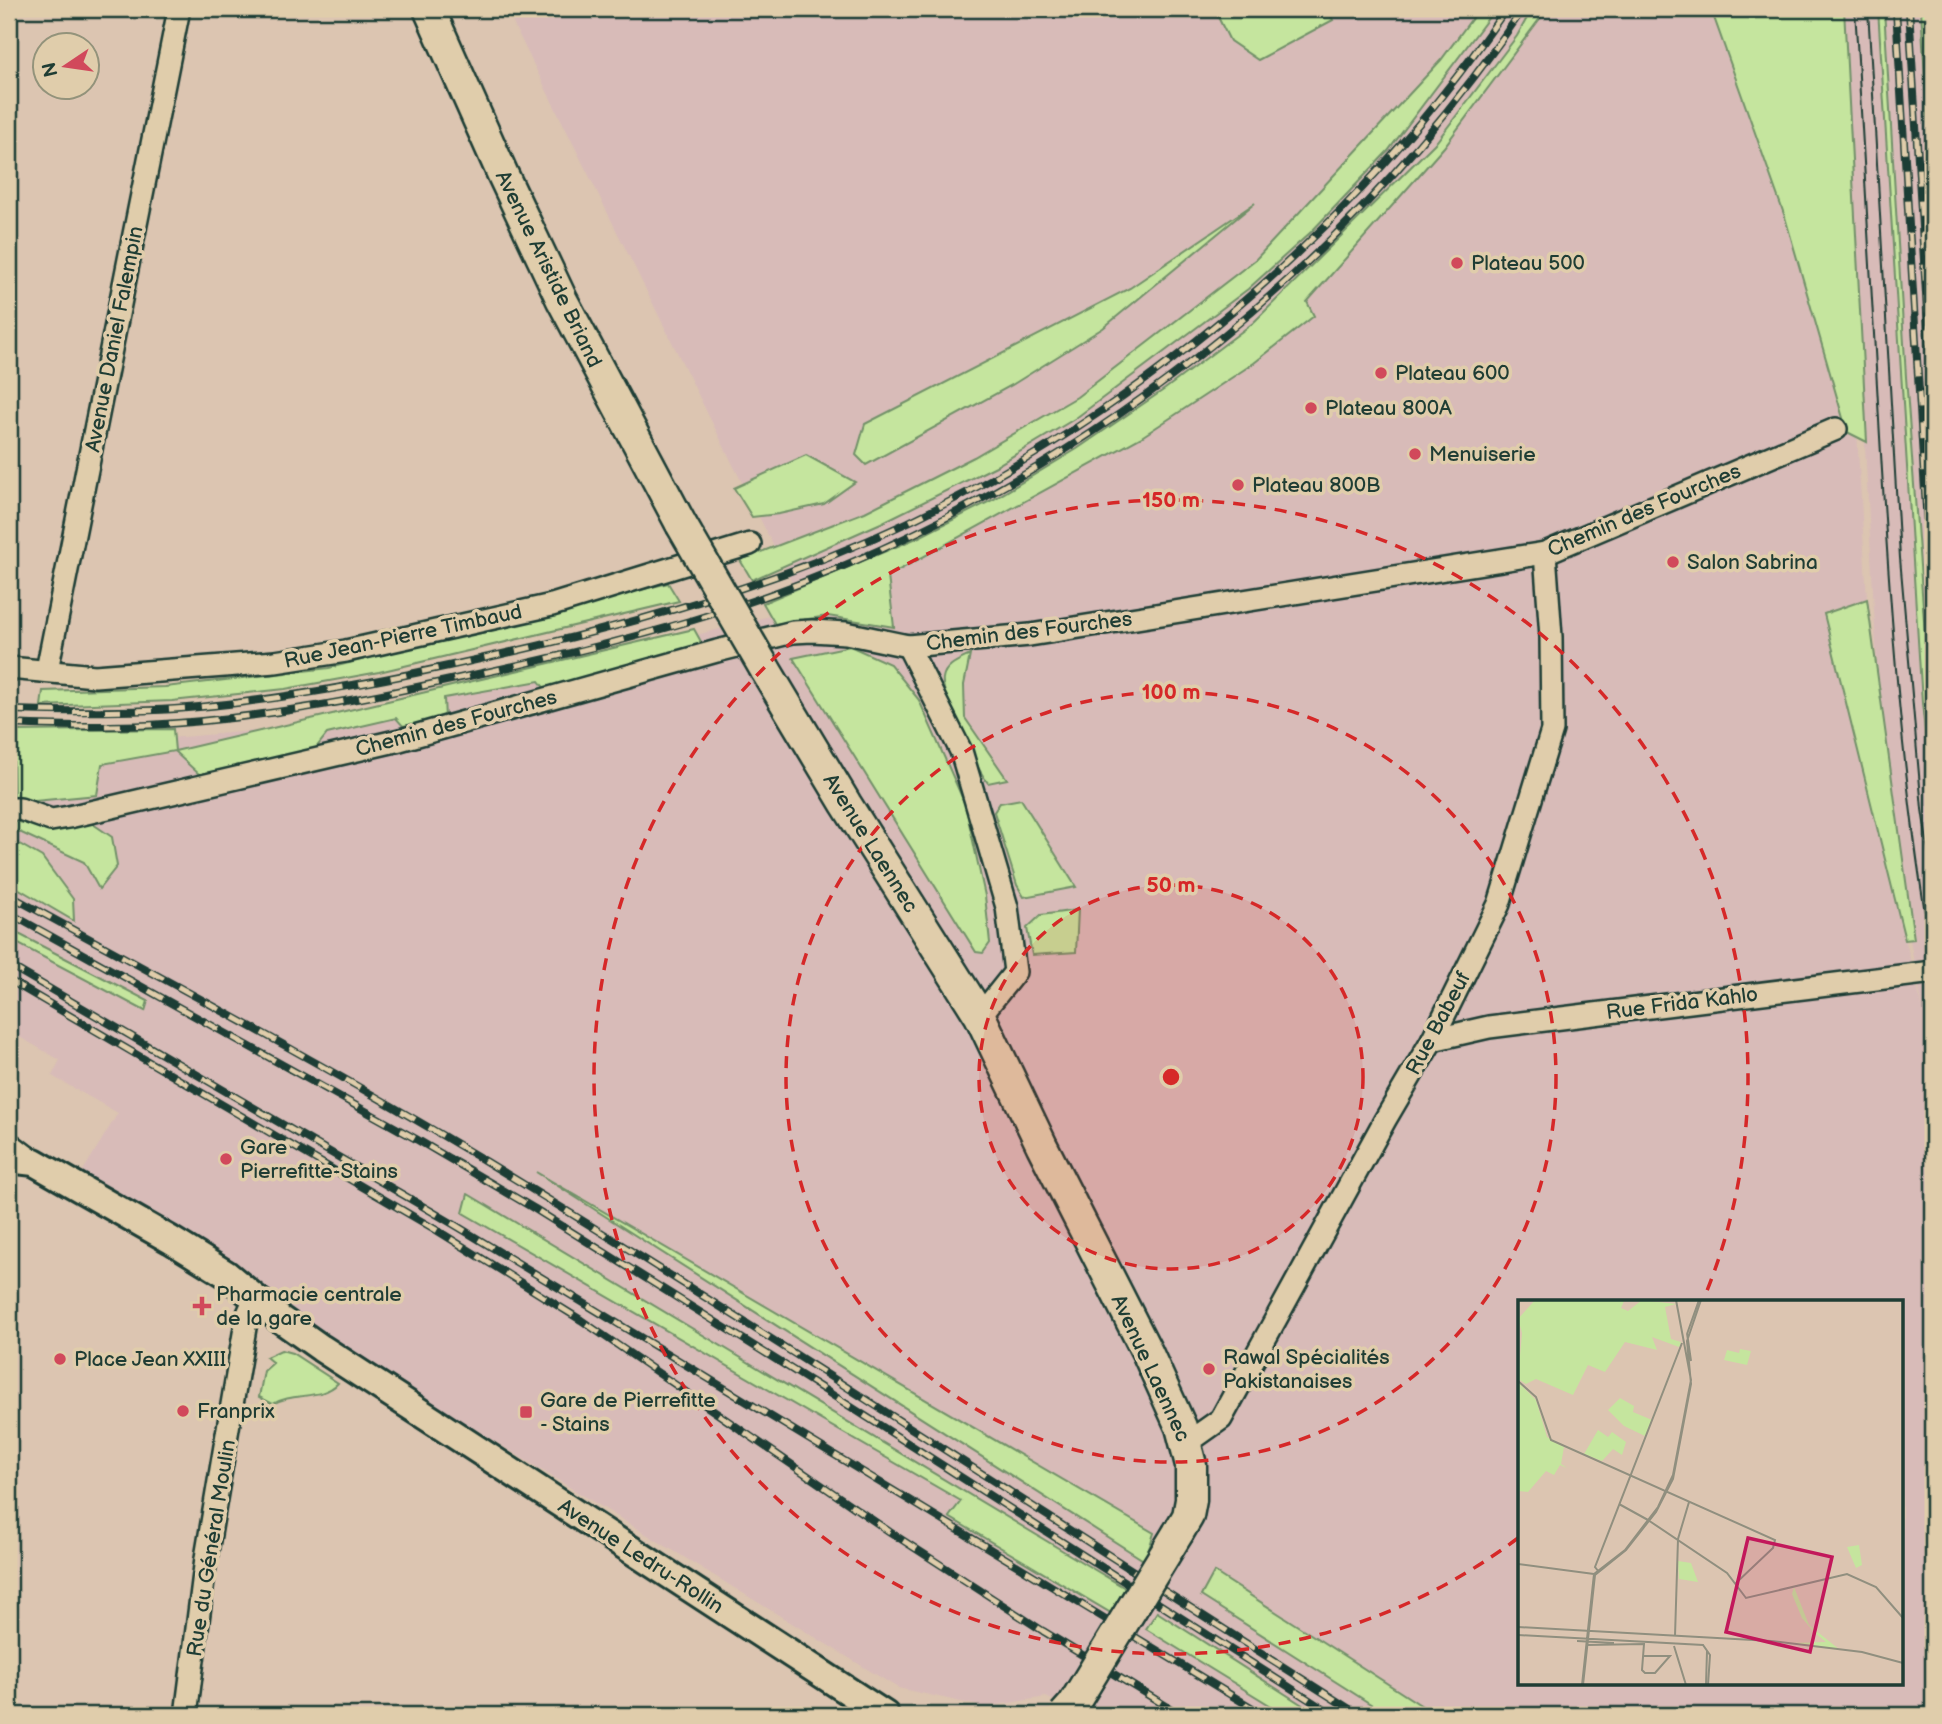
<svg xmlns="http://www.w3.org/2000/svg" width="1942" height="1724" font-family="'Balsamiq Sans',sans-serif">
<rect width="100%" height="100%" fill="#dcc5b1"/>
<filter id="ink" filterUnits="userSpaceOnUse"><feTurbulence type="fractalNoise" baseFrequency=".0143" numOctaves="2"/><feDisplacementMap in="SourceGraphic" scale="14" xChannelSelector="R" yChannelSelector="G"/><feConvolveMatrix kernelMatrix="1 2 1 2 8 2 1 2 1" color-interpolation-filters="sRGB"/></filter>
<g filter="url(#ink)">
<!-- built -->
<path fill="#d8bbb8" fill-rule="evenodd" d="M506,9H1816L1853,366L1867,599L1824,614L1923,1010L1907,924L1879,701L1841,9H1925L1933,177V1715H1082L1046,1697L984,1707L898,1688L371,1366L231,1268L78,1179L118,1113L52,1076L60,1060L9,1031V738L135,741L264,730L635,651L804,607ZM1520,1302H1902V1684H1520Z"/>
<!-- green -->
<g fill="#c5e59e" stroke="#729169" stroke-width="2">
<path d="M1214,9H1327L1333,20L1258,60L1230,41Z"/>
<path d="M1479,9H1495L1388,151L1311,232L1248,289L1076,418L996,466L881,523L752,580L740,560L865,512L974,457L1077,397L1256,259L1441,60Z"/>
<path d="M1532,9H1547L1444,147L1307,302L1314,316L1254,363L1140,438L888,576L894,627L828,616L775,624L763,603L919,537L994,499L1077,449L1165,389L1253,323L1437,141L1517,36Z"/>
<path d="M1711,9H1844L1867,442L1847,432L1785,217Z"/>
<path d="M1878,9H1884L1906,377L1933,741V803L1922,703Z"/>
<path d="M1921,9H1933V216Z"/>
<path d="M1255,203L1103,328L1012,385L866,465L856,455L865,424L1130,288Z"/>
<path d="M806,455L855,482L824,504L779,514L752,517L734,488Z"/>
<path d="M668,583L679,601L379,672L285,689L172,701L41,706L43,691L165,687L329,668Z"/>
<path d="M1867,599L1914,939L1905,940L1824,614Z"/>
<path d="M694,629L709,656L550,695L539,681L444,698L445,719L403,726L396,718L327,734L315,749L201,776L174,751L102,764L97,795L14,803L13,731L173,729L175,751Z"/>
<path d="M850,646L890,664L919,700L965,804L985,896L990,943L983,953L976,952L793,658Z"/>
<path d="M970,655L964,685L965,718L1007,779L988,783C977,769 940,694 943,678C945,665 960,660 970,655Z"/>
<path d="M1021,799L1076,887L1024,897L1017,885L994,812L1000,803Z"/>
<path d="M11,818L87,820L112,837L117,866L99,889L84,862L15,830Z"/>
<path d="M9,838L42,857L73,899L74,921L9,883Z"/>
<path d="M1078,910L1076,952L1032,955L1027,928L1041,915Z"/>
<path d="M9,929L148,1001L145,1011L9,939Z"/>
<path d="M536,1172L1154,1533L1145,1561Z"/>
<path d="M468,1194L1125,1588L1111,1613L949,1517L961,1501L463,1213Z"/>
<path d="M281,1350L292,1353L338,1383C323,1400 292,1392 273,1404L259,1397L264,1371L273,1363L266,1357Z"/>
<path d="M1214,1572L1436,1715H1388L1201,1596Z"/>
<path d="M1157,1612L1318,1715H1286L1146,1629Z"/>
</g>
<g fill="none" stroke-linecap="round" stroke-linejoin="round">
<defs>
<g id="minor">
<path d="M908,646L961,751L1007,907L1015,972L980,1016"/>
<path d="M9,668L95,676L275,662L346,651L552,605L750,544"/>
<path d="M47,670L179,9"/>
<path d="M9,809H20L51,820L69,817L400,740L717,651L793,632L812,631L846,633L908,646L1030,635L1545,553L1836,429"/>
<path d="M1432,1040L1489,1027L1933,972"/>
<path d="M9,1143L34,1162"/>
<path d="M1187,1443L1221,1419L1385,1120L1432,1040L1499,904L1552,730L1551,637L1545,553"/>
<path d="M186,1715L206,1558L247,1316L255,1298"/>
</g>
<path id="tertiary" d="M9,1159L34,1162L171,1240L226,1274L280,1319L321,1348L458,1437L885,1715"/>
<g id="secondary">
<path d="M429,9L503,175L562,300L681,524"/>
<path d="M765,669L846,804L980,1016L1042,1146L1147,1352L1181,1427L1191,1465V1500L1188,1516L1178,1533"/>
</g>
</defs>
<!-- minor casing -->
<use href="#minor" stroke="#1f3d34" stroke-width="26"/>
<!-- tertiary casing -->
<use href="#tertiary" stroke="#1f3d34" stroke-width="32"/>
<!-- secondary casing -->
<use href="#secondary" stroke="#1f3d34" stroke-width="35"/>
<!-- minor -->
<use href="#minor" stroke="#e0cdab" stroke-width="21"/>
<!-- tertiary -->
<use href="#tertiary" stroke="#e0cdab" stroke-width="26"/>
<!-- secondary -->
<use href="#secondary" stroke="#e0cdab" stroke-width="30"/>
<!-- tram -->
<g stroke="#1f3d34" stroke-width="2">
<path d="M1855,9C1864,157 1872,305 1881,454C1891,623 1903,793 1933,960"/>
<path d="M1868,9L1900,558L1922,809L1933,881"/>
</g>
<defs>
<g id="rail">
<path d="M1896,9L1933,625"/>
<path d="M1909,9L1933,411"/>
<path d="M9,710C72,712 136,713 199,707C294,698 387,680 480,659C585,636 688,608 788,572C1072,471 1337,257 1506,9"/>
<path d="M9,724C56,726 102,727 149,725C260,719 370,698 478,674C603,647 730,615 848,564C1120,447 1356,254 1523,9"/>
<path d="M9,895C169,982 331,1068 487,1162C781,1341 1068,1531 1359,1715"/>
<path d="M9,913L416,1139L535,1209L823,1389L1333,1715"/>
<path d="M9,965L455,1225L1264,1715"/>
<path d="M9,980L438,1231L581,1320L890,1532L1043,1631L1181,1715"/>
</g>
</defs>
<!-- rail casing -->
<use href="#rail" stroke="#1f3d34" stroke-width="8"/>
<!-- rail -->
<use href="#rail" stroke="#e0cdab" stroke-width="5" stroke-dasharray="16" stroke-linecap="butt"/>
<defs>
<g id="secondary-bridge">
<path d="M681,524L765,669"/>
<path d="M1064,1715L1073,1705L1178,1533"/>
</g>
</defs>
<!-- secondary-bridge casing -->
<use href="#secondary-bridge" stroke="#1f3d34" stroke-width="35" stroke-linecap="butt"/>
<!-- secondary-bridge -->
<use href="#secondary-bridge" stroke="#e0cdab" stroke-width="30"/>
</g>
</g>
<!-- distance rings -->
<circle cx="1171" cy="1077" r="192" fill="#d62828" fill-opacity=".12"/>
<g fill="none" stroke="#d62828" stroke-width="3.5" stroke-dasharray="12 9">
<circle cx="1171" cy="1077" r="192"/>
<circle cx="1171" cy="1077" r="385"/>
<path d="M1518 1538A577 577 0 1 1 1704 1298"/>
</g>
<!-- markers -->
<g fill="#d1495b" stroke="#e0cdab" stroke-width="2.5">
<circle cx="1457" cy="263" r="7"/>
<circle cx="1381" cy="373" r="7"/>
<circle cx="1311" cy="408" r="7"/>
<circle cx="1415" cy="454" r="7"/>
<circle cx="1238" cy="485" r="7"/>
<circle cx="1673" cy="562" r="7"/>
<circle cx="226" cy="1159" r="7"/>
<path d="M198.5 1295.5h7v7h7v7h-7v7h-7v-7h-7v-7h7z"/>
<circle cx="60" cy="1359" r="7"/>
<circle cx="1209" cy="1369" r="7"/>
<circle cx="183" cy="1411" r="7"/>
<rect x="519" y="1405" width="14" height="14" rx="3.5"/>
</g>
<g text-anchor="middle" stroke-width="7" stroke-linejoin="round" paint-order="stroke">
<!-- poi labels -->
<g font-size="21" fill="#1f3d34" stroke="#e0cdab" text-anchor="start">
<text x="1471" y="270">Plateau 500</text>
<text x="1395" y="380">Plateau 600</text>
<text x="1325" y="415">Plateau 800A</text>
<text x="1429" y="461">Menuiserie</text>
<text x="1252" y="492">Plateau 800B</text>
<text x="1687" y="569">Salon Sabrina</text>
<text x="240" y="1154">Gare<tspan x="240" dy="24">Pierrefitte-Stains</tspan></text>
<text x="216" y="1301">Pharmacie centrale<tspan x="216" dy="24">de la gare</tspan></text>
<text x="1223" y="1364">Rawal Spécialités<tspan x="1223" dy="24">Pakistanaises</tspan></text>
<text x="74" y="1366">Place Jean XXIII</text>
<text x="540" y="1407">Gare de Pierrefitte<tspan x="540" dy="24">- Stains</tspan></text>
<text x="197" y="1418">Franprix</text>
</g>
<!-- street labels -->
<g font-size="21" fill="#1f3d34" stroke="#e0cdab">
<text transform="translate(549 269) rotate(64)" y="7">Avenue Aristide Briand</text>
<text transform="translate(114 339) rotate(-79)" y="7">Avenue Daniel Falempin</text>
<text transform="translate(1644 510) rotate(-23)" y="7">Chemin des Fourches</text>
<text transform="translate(1029 631) rotate(-7)" y="7">Chemin des Fourches</text>
<text transform="translate(403 636) rotate(-12)" y="7">Rue Jean-Pierre Timbaud</text>
<text transform="translate(456 723) rotate(-15)" y="7">Chemin des Fourches</text>
<text transform="translate(871 843) rotate(58)" y="7">Avenue Laennec</text>
<text transform="translate(1682 1003) rotate(-7)" y="7">Rue Frida Kahlo</text>
<text transform="translate(1438 1023) rotate(-62)" y="7">Rue Babeuf</text>
<text transform="translate(1151 1368) rotate(65)" y="7">Avenue Laennec</text>
<text transform="translate(211 1548) rotate(-81)" y="7">Rue du Général Moulin</text>
<text transform="translate(641 1556) rotate(33)" y="7">Avenue Ledru-Rollin</text>
</g>
</g>
<!-- overview -->
<g transform="translate(1518 1300)">
<rect width="385" height="385" fill="#dcc5b1"/>
<path d="M17,0H115L106,1L103,8L110,11L124,0L158,4L147,7L153,39L163,42L161,47L134,37L139,50L107,42L87,72L70,65L55,95L18,79L8,84L0,79L4,33L0,19ZM222,49L233,51L229,65L206,60L209,50L221,53ZM0,82L18,100L29,137L46,147L43,164L49,168L42,165L36,175L28,171L10,192L0,191ZM102,98L116,106L115,112L134,120L127,136L106,126L90,110ZM80,130L90,137L94,132L108,142L104,155L95,149L84,161L66,154ZM341,245L344,265L338,268L329,247ZM160,261L173,263L180,282L161,279ZM276,287L291,325L322,350L272,343L308,342L296,332L284,318L274,294Z" fill="#c5e59e"/>
<path fill="none" stroke="#908f7f" stroke-width="2" d="M169,33L173,61M169,34L181,0M0,81L18,97L33,140L257,240L255,248L218,283M101,204L130,220M130,220L209,273L228,298L329,274L358,287L385,318M0,264L76,274M81,272L77,267L164,43M0,327L253,341L344,352L385,363M0,335L185,345L192,355L190,385M157,336L160,239L171,202M59,341L96,343M68,345L126,344L124,370L127,373H137L152,356H126M156,346L168,385M64,385L76,274L107,250L140,207L155,175L173,80L158,0M65,385L77,275L108,250L138,212L155,179L173,84L169,41L183,0M188,385L189,351"/>
<path fill="#c2185b" fill-opacity="0.15" stroke="#c2185b" stroke-width="3.5" d="M230,238L314,257L292,352L208,332Z"/>
<rect width="385" height="385" fill="none" stroke="#1f3d34" stroke-width="3.5"/>
</g>
<circle cx="1171" cy="1077" r="10" fill="#d62828" stroke="#e0cdab" stroke-width="3.5"/>
<g font-size="21" text-anchor="middle" font-weight="bold" fill="#d62828" stroke="#e0cdab" stroke-width="7" stroke-linejoin="round" paint-order="stroke">
<text x="1171" y="507">150 m</text>
<text x="1171" y="699">100 m</text>
<text x="1171" y="892">50 m</text>
</g>
<!-- margin -->
<rect width="1942" height="1724" fill="none" stroke="#e0cdab" stroke-width="35"/>
<rect x="18" y="18" width="1907" height="1689" fill="none" stroke="#1f3d34" stroke-width="2.5" filter="url(#ink)"/>
<!-- north arrow -->
<g transform="translate(66 66) rotate(257)"><circle r="33" fill="#e0cdab" stroke="#93937b" stroke-width="2"/>
<path d="M0-5L12 26L0 18L-12 26Z" fill="#d1495b"/>
<text y="-10" font-size="19" font-weight="bold" text-anchor="middle" fill="#1f3d34">N</text>
</g>
</svg>
